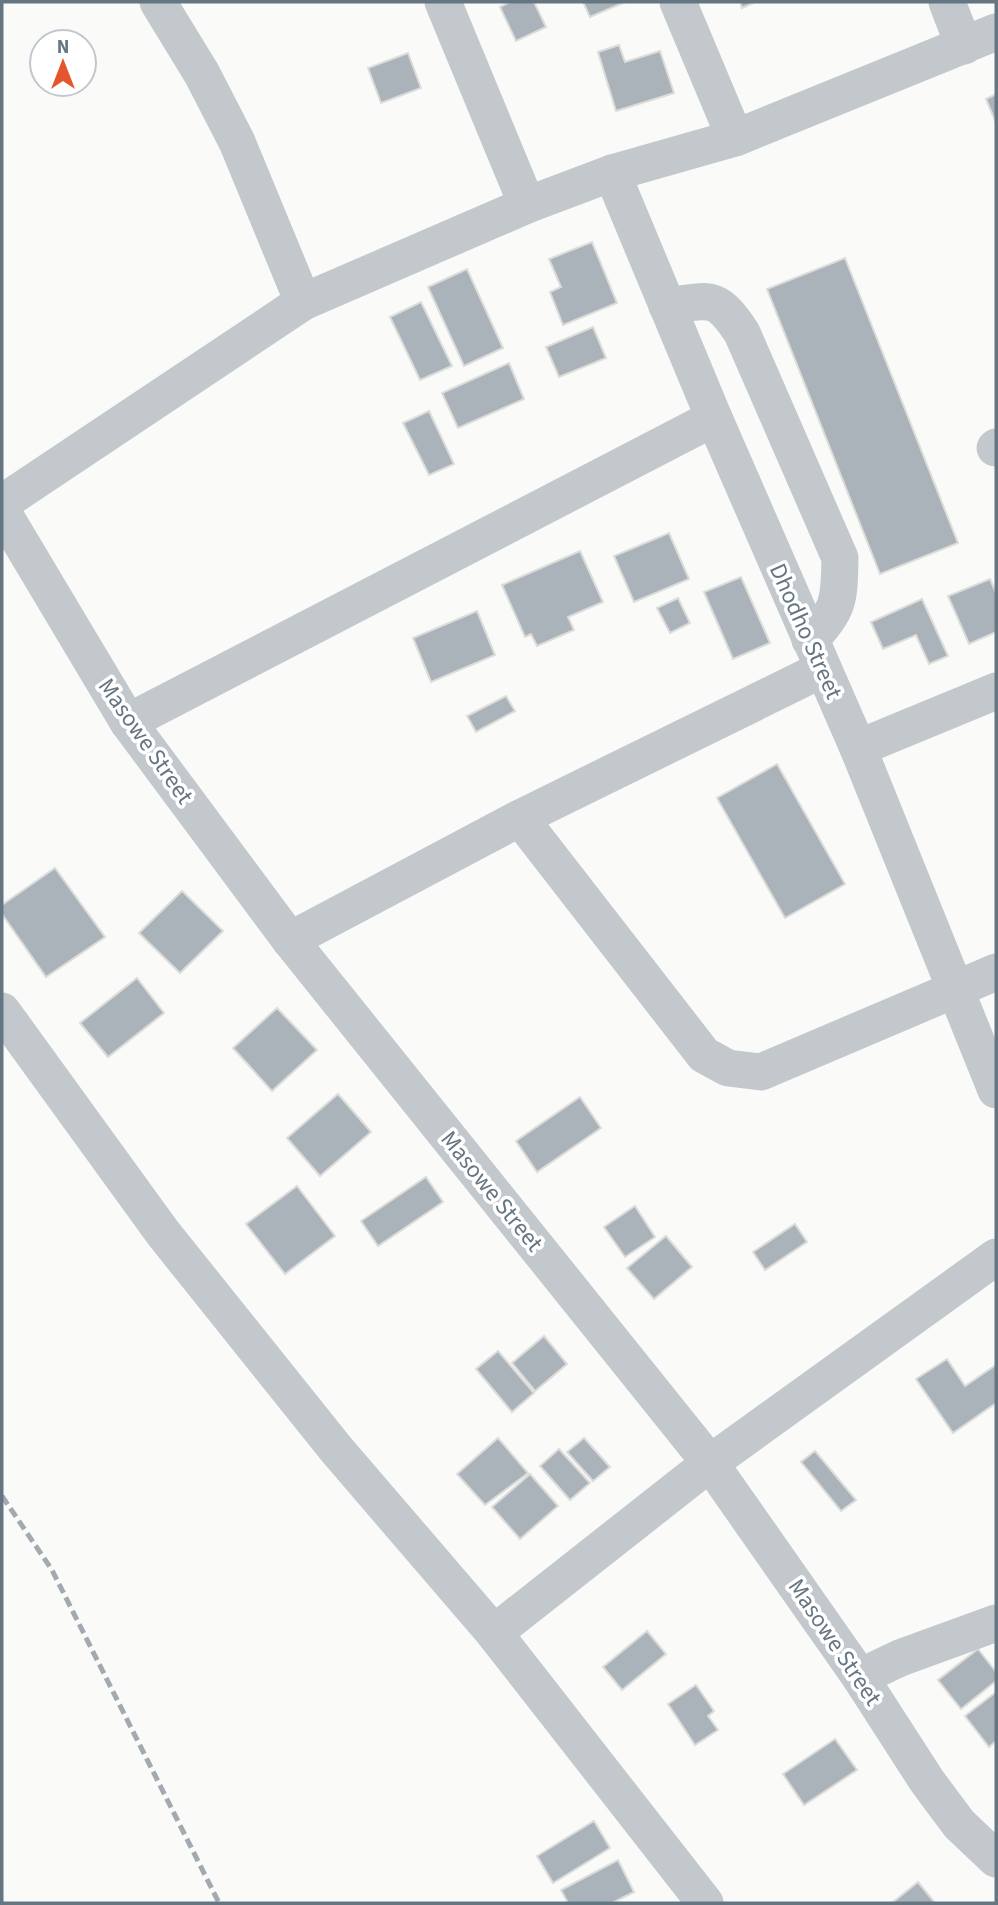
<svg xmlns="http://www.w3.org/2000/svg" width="998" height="1905" font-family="'Source Sans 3',sans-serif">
<rect width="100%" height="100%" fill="#fafaf8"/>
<!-- building -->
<g fill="#aab3b9" stroke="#dcdcda" stroke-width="2">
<path d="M510,2H534L546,27L516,41L500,7Z"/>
<path d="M583,2H625L590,17Z"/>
<path d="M740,2H755L742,8Z"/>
<path d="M619,45L625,62L660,51L674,93L616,111L598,52Z"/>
<path d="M408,53L421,88L381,103L368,68Z"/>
<path d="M996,94V123L986,99Z"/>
<path d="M592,242L617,303L563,325L550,292L561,287L549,259Z"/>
<path d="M845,258L958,543L880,574L767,289Z"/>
<path d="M467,269L503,348L464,366L428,287Z"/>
<path d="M421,302L452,366L420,380L390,317Z"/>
<path d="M593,327L606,358L559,377L546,347Z"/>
<path d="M509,363L524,399L458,428L442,393Z"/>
<path d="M429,411L454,464L429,475L403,423Z"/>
<path d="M669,533L689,579L634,602L614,556Z"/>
<path d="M580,551L603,602L568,617L574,630L537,646L531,634L525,637L502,585Z"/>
<path d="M741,577L770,643L733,659L704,592Z"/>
<path d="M990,579L996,593V632L969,644L948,596Z"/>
<path d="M678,598L690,623L670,633L657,608Z"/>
<path d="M922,599L948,656L929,664L916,635L883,649L871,622Z"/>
<path d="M477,611L495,655L431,682L413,638Z"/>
<path d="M506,696L515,711L476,732L467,716Z"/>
<path d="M777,764L845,884L785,918L717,798Z"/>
<path d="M55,868L105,937L46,977L2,914V905Z"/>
<path d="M182,891L223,931L180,973L139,933Z"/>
<path d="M137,978L164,1013L108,1057L80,1023Z"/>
<path d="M277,1008L317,1050L272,1091L233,1048Z"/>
<path d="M338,1094L371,1132L320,1176L287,1138Z"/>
<path d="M580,1097L601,1128L537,1172L516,1141Z"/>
<path d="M426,1177L443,1202L378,1246L361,1221Z"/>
<path d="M297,1186L335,1236L285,1274L246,1224Z"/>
<path d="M635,1206L655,1237L625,1257L604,1227Z"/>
<path d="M795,1224L807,1242L765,1270L753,1252Z"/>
<path d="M666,1236L692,1267L654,1299L627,1268Z"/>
<path d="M544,1336L567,1364L535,1391L512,1363Z"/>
<path d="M498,1351L534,1393L512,1412L476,1369Z"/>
<path d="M947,1359L965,1386L996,1365V1403L953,1433L916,1379Z"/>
<path d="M498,1438L528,1473L485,1505L457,1474Z"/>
<path d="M584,1438L610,1467L593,1481L567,1452Z"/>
<path d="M559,1449L590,1483L570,1500L540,1466Z"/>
<path d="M815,1451L856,1500L841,1511L801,1462Z"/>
<path d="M530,1474L558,1506L520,1539L492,1507Z"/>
<path d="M647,1631L666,1654L622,1690L603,1667Z"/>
<path d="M978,1649L996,1672V1681L961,1709L938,1680Z"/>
<path d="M696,1685L714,1711L708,1716L718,1730L695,1745L668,1704Z"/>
<path d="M996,1692V1741L989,1747L965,1716Z"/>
<path d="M835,1739L857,1770L804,1805L783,1774Z"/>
<path d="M594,1821L610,1848L553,1883L537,1856Z"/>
<path d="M618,1860L634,1892L612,1903H568L561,1890Z"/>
<path d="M918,1882L935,1903H892Z"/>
</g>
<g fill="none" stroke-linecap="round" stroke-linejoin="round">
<!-- minor -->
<g stroke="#c3c8cc" stroke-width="37">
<path d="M158,2L202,74L237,142L303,302"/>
<path d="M443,2L527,205"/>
<path d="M678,2L735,138"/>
<path d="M947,2L964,46"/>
<path d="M612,173L714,418L858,748L996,1090"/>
<path d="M667,306C711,300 716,294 742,333L840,558C839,600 840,609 810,640"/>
<path d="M995,448L996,447"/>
<path d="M2,503L303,302L527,205L612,173L735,138L996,32"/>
<path d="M2,511L128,722L290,940L710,1463L860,1677L927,1781L959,1824L996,1859"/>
<path d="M128,722L714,418"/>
<path d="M858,748L996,691"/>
<path d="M520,818L704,1055L728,1068L761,1072L996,972"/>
<path d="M290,940L520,818L823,669"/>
<path d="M2,1011L163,1233L336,1449L494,1633L705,1903"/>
<path d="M494,1633L710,1463L996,1257"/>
<path d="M860,1677L900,1658L996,1623"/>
</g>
<!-- rail -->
<path stroke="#a2aab0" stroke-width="5" stroke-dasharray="10 5" stroke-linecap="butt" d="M2,1496L52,1570L219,1903"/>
</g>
<g text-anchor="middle" stroke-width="7" stroke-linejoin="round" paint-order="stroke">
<!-- street labels -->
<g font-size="24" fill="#657683" stroke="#fff">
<text transform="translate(806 631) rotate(66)" y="8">Dhodho Street</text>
<text transform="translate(146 741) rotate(55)" y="8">Masowe Street</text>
<text transform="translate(492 1191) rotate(51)" y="8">Masowe Street</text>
<text transform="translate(835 1642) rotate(56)" y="8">Masowe Street</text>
</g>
</g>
<!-- border -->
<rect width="998" height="1905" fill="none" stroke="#657683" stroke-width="7"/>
<!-- north arrow -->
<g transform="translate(63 63)"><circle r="33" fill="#ffffff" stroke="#c1c8cd" stroke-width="2"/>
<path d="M0-5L12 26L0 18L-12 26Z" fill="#e4572e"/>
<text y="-10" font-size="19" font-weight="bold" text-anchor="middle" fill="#657683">N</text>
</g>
</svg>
